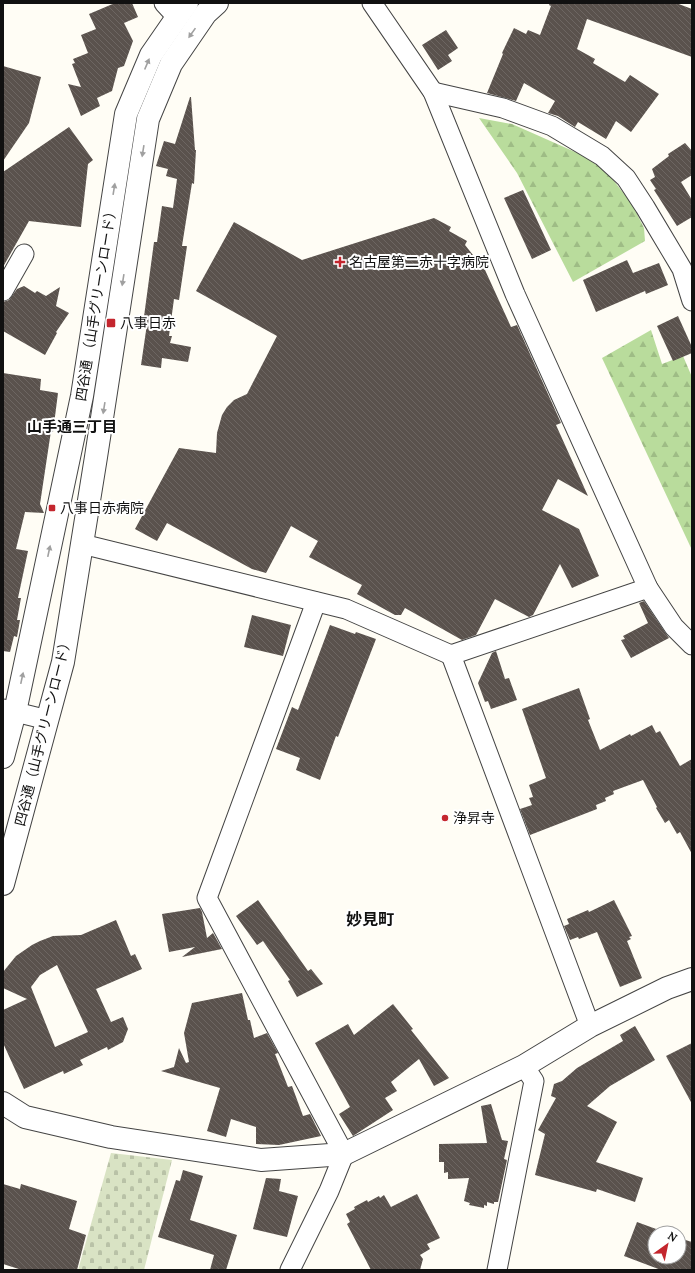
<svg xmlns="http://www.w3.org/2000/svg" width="695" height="1273" font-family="Lora,'Noto Sans JP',serif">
<defs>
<pattern id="forest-firs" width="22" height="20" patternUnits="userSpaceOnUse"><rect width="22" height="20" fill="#b9dc9c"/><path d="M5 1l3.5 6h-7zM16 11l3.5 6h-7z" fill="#9ebc85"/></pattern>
<pattern id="cemetery-stones" width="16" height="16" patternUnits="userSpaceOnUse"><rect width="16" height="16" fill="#d9e3c4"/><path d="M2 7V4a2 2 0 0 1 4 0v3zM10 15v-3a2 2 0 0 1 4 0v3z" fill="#b9c2a7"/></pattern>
<pattern id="building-back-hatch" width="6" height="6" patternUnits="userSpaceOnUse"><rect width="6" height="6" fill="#5a524d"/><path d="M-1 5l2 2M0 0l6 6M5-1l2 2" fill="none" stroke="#6d6662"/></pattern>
</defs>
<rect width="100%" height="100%" fill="#fffdf5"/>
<!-- forest -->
<g fill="url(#forest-firs)">
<path d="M479,118L512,124L582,155L607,172L632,204L644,228L645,241L573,282L517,173Z"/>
<path d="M651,330L662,364L683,356L692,377V550L602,358Z"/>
</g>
<!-- cemetery -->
<path fill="url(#cemetery-stones)" d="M111,1153L172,1160L144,1270H78Z"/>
<!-- building -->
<g fill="url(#building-back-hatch)" fill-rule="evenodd">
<path d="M115,3H132L138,17L124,23L133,41L124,66L118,68L112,91L97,98L100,106L81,116L68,84L81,87L72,64L75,63L73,59L88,53L81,35L96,29L89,14Z"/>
<path d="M550,3H676L692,9V57L587,19L577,49L595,59L593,63L625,82L630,75L659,94L631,132L616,121L606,139L578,122L575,127L558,116L548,113L555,101L524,83L516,101L487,93L503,54L502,53L514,28L526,34L528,30L540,35L551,6L549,5Z"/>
<path d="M446,30L458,48L448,55L452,61L438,70L422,45Z"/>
<path d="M3,66L41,77L29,123L3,161Z"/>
<path d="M190,97H191L195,150H196L194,184L192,183L182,246H187L179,300L174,299L169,336H172L170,343L191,347L188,362L162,358L161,368L141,365L147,324H143L154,242H157L162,206L173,208L177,179L166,176L168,169L156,166L164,141L175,144Z"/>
<path d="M69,127L93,160L88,164L81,227L29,221L3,267V172Z"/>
<path d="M685,143L692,151V175L681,182L692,200V217L677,226L654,190L656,189L650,180L655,177L652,169L669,156L668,154Z"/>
<path d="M523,190L551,250L532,259L504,198Z"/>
<path d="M434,218L451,227L449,231L467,241L465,245L473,255L480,259L511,327L517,325L561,423L556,425L588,496L558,479L542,510L579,529L599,576L572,588L560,564L533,615L529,617L495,599L476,635L462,640L405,608L401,615H395L357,594L362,585L309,557L318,541L291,526L266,573L252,569L167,523L157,541L135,529L179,448L216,453L217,433L222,415L227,407L234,400L247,394L277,336L196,291L234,222L302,260Z"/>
<path d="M627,260L633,273L659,263L668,285L646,294L645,291L596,312L583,280Z"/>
<path d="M24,286L35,293L37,291L46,296L60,287L56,306L69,313L56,332L57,333L45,355L3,331V302L9,300L17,289Z"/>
<path d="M678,316L692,347V353L673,361L657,326Z"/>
<path d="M3,373L41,379L40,390L58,393L53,432L51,431L40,504L44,513L25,512L16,549L28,551L18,598H21L17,620H20L17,637L14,636L10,652L3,651Z"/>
<path d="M644,601L669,638L631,658L621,640L625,639L623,636L648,623L639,603Z"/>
<path d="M252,615L291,625L283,656L244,647Z"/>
<path d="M330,625L355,634L356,632L376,639L338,737L336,736L320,780L296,770L300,758L276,749L292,707L298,710Z"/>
<path d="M496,651L505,679L509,678L517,700L491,709L488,701L485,702L478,683L492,653Z"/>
<path d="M579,688L590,719L588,720L600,750L630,734L631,736L652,725L656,733L660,731L680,766L692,759V854L680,832L677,834L669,820L665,823L656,808L657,807L643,780L613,791L614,794L605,798L606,801L596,805L597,809L530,835L520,809L532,805L529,798L533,797L529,785L546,778L522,709Z"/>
<path d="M258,900L308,971L311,969L323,984L297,997L288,981L290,980L263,941L257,945L236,916Z"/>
<path d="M614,900L632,936L629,937L631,939L627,941L642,978L620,987L597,932L579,939L578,937L570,940L564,926L569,924L567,919L588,910L589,912Z"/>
<path d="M200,908L202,912L207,938L213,933L222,949L182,957L195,947L169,952L162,914Z"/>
<path d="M116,920L131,956L135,954L142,969L96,989L111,1022L123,1017L128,1029L123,1042L108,1050L107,1047L80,1060L83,1065L64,1074L63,1071L24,1089L3,1043V1010L27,999L3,988V972L16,956L32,945L40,941L53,936L81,935ZM57,965L88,1032L55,1047L31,987L40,975Z"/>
<path d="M242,993L248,1020H250L254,1038L267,1033L278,1053L275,1054L288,1087L292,1086L303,1116L310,1114L321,1136L279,1145L256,1144V1127L231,1119L226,1137L207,1131L220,1088L161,1071L174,1067L179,1048L186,1063L189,1062L184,1033L192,1003Z"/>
<path d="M393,1004L413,1029L411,1030L449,1078L434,1086L419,1059L391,1082L397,1091L385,1098L393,1110L353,1136L339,1114L350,1107L315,1043L348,1024L354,1035Z"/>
<path d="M635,1026L655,1060L610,1086L587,1106L617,1122L596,1162L643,1178L635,1202L597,1189L596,1192L535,1175L545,1134L538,1130L556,1098L551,1096L554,1084L562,1081L577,1068L623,1041L620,1035Z"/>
<path d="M692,1043V1104L666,1056Z"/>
<path d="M491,1104L502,1140L508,1141L504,1159L507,1160L498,1202H494V1204L487,1202V1206L484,1205V1208L469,1205L470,1203L464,1201L469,1178L448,1179V1172L444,1173V1162H439V1144L487,1143L481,1106Z"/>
<path d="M183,1170L203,1176L190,1220L237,1235L226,1270H210L214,1255L158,1237L176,1180L180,1181Z"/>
<path d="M266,1178L281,1179L279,1191L298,1196L287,1237L253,1229Z"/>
<path d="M3,1184L20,1189L21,1184L77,1201L69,1229L86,1235L77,1270H22L3,1264Z"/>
<path d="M417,1194L440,1238L427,1244L430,1249L420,1255L423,1259L420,1270H371L347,1224L350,1222L346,1214L355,1209L354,1207L367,1200L368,1202L379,1196L380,1198L384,1195L391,1207Z"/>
<path d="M637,1222L667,1233H655V1257H679V1238L692,1242V1270H661L624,1256Z"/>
</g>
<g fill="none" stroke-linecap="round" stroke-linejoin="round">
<defs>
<g id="minor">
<path d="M164,3L177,17"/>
<path d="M372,3L433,92L515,294L648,588L674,627L692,645"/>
<path d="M433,92L503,108L552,126L602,156L626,178L645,207L682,269L692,301"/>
<path d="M3,291L24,254"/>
<path d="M82,544L346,609L451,655L648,588"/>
<path d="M451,655L590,1026"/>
<path d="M3,709L48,720"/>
<path d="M290,1270L329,1191L344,1154L207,898L316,602"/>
<path d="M497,1270L534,1081L524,1066"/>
</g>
<g id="tertiary">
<path d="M3,757L15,712L82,396L126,114L151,55L187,3"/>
<path d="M3,884L63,662L96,457L148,119L171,64L206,13L217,3"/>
<path d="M3,1103L25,1117L111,1137L261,1160L344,1154L524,1066L590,1026L667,988L692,979"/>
</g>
</defs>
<!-- minor casing -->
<use href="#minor" stroke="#444" stroke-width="21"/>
<!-- tertiary casing -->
<use href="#tertiary" stroke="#444" stroke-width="24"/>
<!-- minor -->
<use href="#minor" stroke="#fff" stroke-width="19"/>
<!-- tertiary -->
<use href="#tertiary" stroke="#fff" stroke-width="22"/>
</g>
<!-- one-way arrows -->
<defs><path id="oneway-solid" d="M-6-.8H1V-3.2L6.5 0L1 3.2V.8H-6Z"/></defs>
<g fill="#a0a0a0">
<use href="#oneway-solid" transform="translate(192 33) rotate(125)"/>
<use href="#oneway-solid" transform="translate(147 64) rotate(-67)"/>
<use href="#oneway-solid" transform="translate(143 151) rotate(99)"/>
<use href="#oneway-solid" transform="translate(114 189) rotate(-81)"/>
<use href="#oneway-solid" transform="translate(123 280) rotate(99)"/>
<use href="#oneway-solid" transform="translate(104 408) rotate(99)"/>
<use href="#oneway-solid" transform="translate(49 551) rotate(-78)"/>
<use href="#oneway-solid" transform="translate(22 678) rotate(-78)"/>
</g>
<!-- markers -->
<g fill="#c4262e" stroke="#fff" stroke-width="1.5">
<path d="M338 256h4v4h4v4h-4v4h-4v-4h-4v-4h4z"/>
<rect x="106" y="318" width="10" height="10" rx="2"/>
<rect x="48" y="504" width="8" height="8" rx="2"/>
<circle cx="445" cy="818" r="4"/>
</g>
<g text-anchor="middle" stroke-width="4" stroke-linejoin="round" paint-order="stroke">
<!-- poi labels -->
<g font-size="14" fill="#111" stroke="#fff" text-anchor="start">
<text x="349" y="267">名古屋第二赤十字病院</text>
<text x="120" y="328">八事日赤</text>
<text x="60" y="513">八事日赤病院</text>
<text x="453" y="823">浄昇寺</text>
</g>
<!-- street labels -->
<g font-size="14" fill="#111" stroke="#fff">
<text transform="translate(96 303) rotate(-81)" y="5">四谷通 （山手グリーンロード）</text>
<text transform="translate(43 731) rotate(-76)" y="5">四谷通（山手グリーンロード）</text>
</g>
<!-- neighbourhood labels -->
<g font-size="15" font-weight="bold" fill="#111" stroke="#fff">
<text x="72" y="432">山手通三丁目</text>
</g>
<!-- quarter labels -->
<g font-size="16" font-weight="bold" fill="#111" stroke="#fff">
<text x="370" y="925">妙見町</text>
</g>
</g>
<!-- border -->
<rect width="695" height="1273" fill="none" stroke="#111111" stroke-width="8"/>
<!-- north arrow -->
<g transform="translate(667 1245) rotate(33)"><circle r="19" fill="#ffffff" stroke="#a0a0a0"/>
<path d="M0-3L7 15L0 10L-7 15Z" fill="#c4262e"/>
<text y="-6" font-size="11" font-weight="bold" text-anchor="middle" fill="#111111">N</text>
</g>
</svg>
